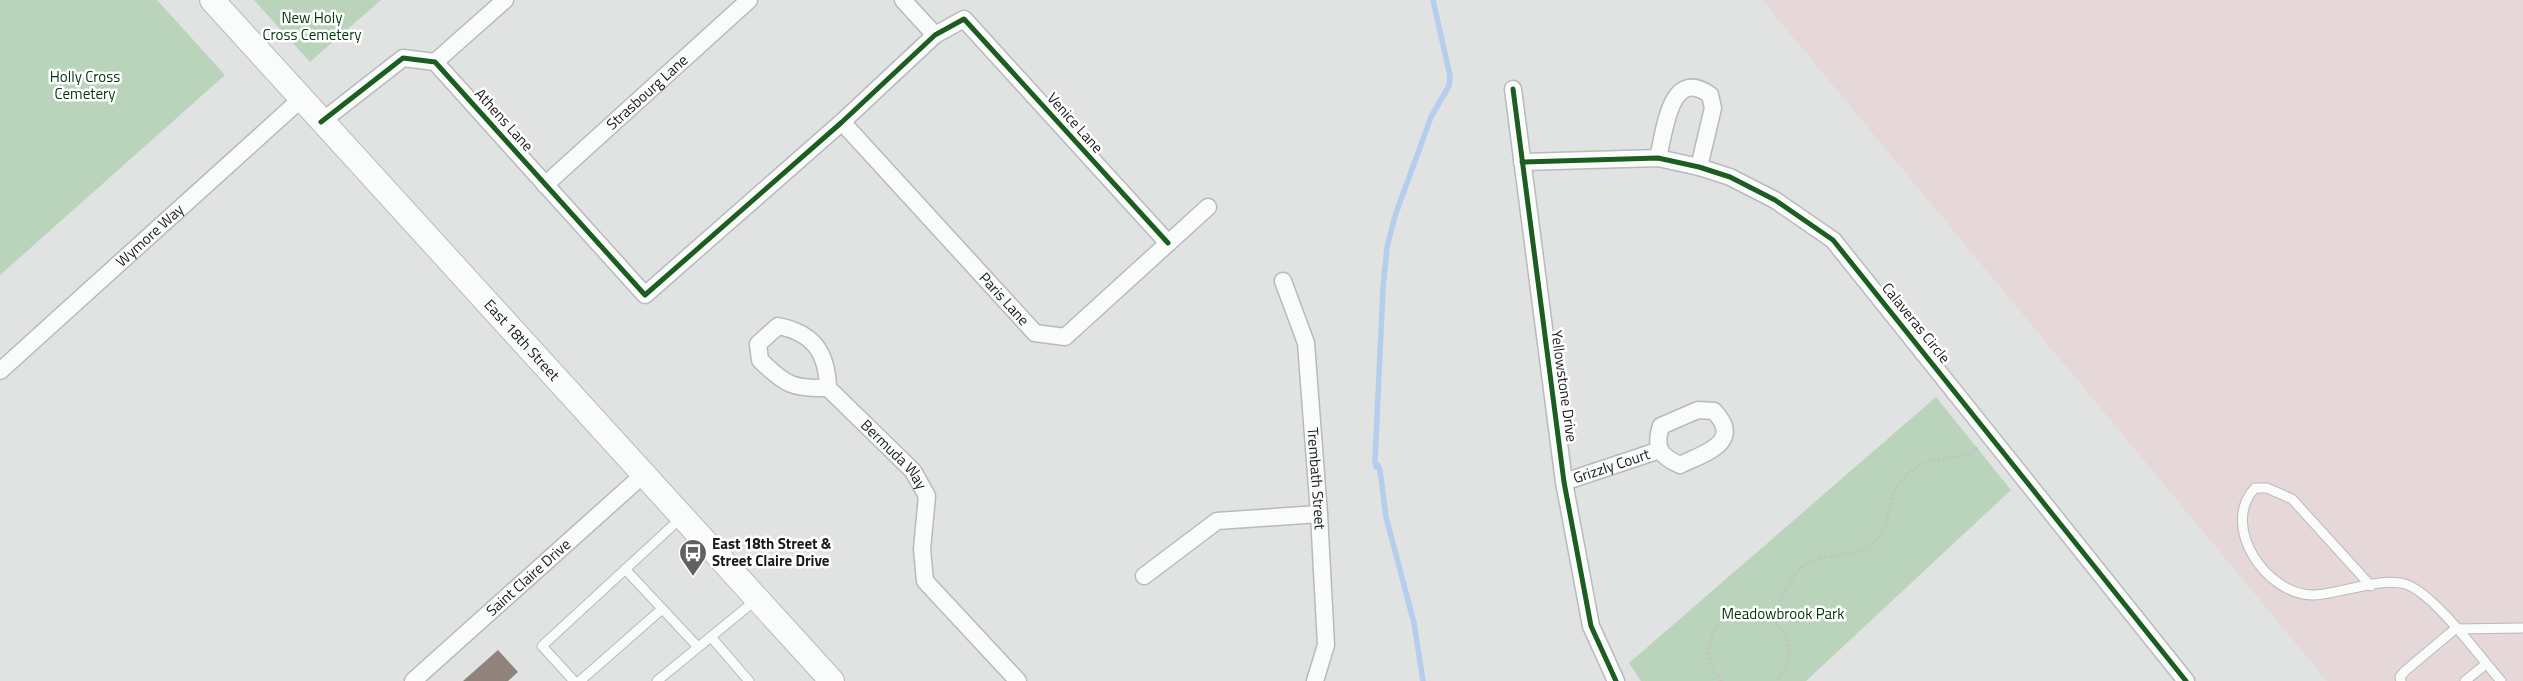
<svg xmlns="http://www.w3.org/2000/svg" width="2523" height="681" font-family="'Titillium Web',sans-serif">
<rect width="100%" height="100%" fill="#e1e2e2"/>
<!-- industrial -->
<path fill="#e6d8d9" d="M1762,0H2523V681H2327Z"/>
<!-- green -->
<g fill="#b9d4bb">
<path d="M0,0H157L225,75L0,275Z"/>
<path d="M254,0H381L310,62Z"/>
<path d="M1936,397L2011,490L1806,681H1641L1629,663Z"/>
</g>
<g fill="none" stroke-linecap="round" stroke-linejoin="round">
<!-- stream -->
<path stroke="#b6ceed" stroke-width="5.5" d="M1423,681L1414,623L1386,517L1380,470L1378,465L1376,467L1375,461L1383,288L1387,247L1395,216L1431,117L1449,86L1450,76L1433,0"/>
</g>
<!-- building -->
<path fill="#91827b" d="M498,650L518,672L508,681H463Z"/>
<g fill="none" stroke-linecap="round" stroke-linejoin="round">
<defs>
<g id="lane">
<path d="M625,569L698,647"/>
<path d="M2371,586L2292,499L2267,488H2255C2219,526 2267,596 2314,595C2341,594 2379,577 2405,584C2433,592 2480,657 2501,681"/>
<path d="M711,637L749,681"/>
<path d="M574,681L542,646L682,517"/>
<path d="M580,681L662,609"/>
<path d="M657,681L757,599"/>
<path d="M2401,681L2400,677L2405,671L2455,629L2523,628"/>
<path d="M2465,681L2486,664"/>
</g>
<g id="street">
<path d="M903,0L935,35"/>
<path d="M435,62L505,0"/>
<path d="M1513,89L1564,482L1591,626L1616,681"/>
<path d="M321,122L403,58L435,62L645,295L842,122L935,35L964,19L1168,243"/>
<path id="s1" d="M842,122L1035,333L1065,337L1208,207"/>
<path d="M1658,158C1665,130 1670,66 1710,95L1713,108L1699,167"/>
<path d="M1522,162L1658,158L1699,167L1730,177L1775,200L1833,240L2186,681"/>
<path id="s2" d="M545,185L749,0"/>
<path id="s3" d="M1283,281L1306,343L1319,514L1326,645L1315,681"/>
<path id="s4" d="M0,371L301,99"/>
<path id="s5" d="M828,388C793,389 785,385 760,360L758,344L778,326C814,333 827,353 828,388L913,471L927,496L922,549L925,581L1018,681"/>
<path d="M1698,410L1714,411C1744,443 1704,453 1680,465C1660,456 1654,448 1661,426Z"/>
<path id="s6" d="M1564,482L1660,450"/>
<path d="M1144,576L1217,521L1319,514"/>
<path id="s7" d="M413,681L644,474"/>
</g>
<g id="secondary">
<path id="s8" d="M212,0L832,681"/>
</g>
</defs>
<!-- lane casing -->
<use href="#lane" stroke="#b9baba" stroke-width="11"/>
<!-- street casing -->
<use href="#street" stroke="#b9baba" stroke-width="19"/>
<!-- secondary casing -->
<use href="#secondary" stroke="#b9baba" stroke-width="26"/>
<!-- path -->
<g stroke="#c2c3c3" stroke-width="3" stroke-dasharray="2.5 2.5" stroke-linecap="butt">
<path d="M1773,620C1781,603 1789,575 1806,564C1827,551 1855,560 1874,543C1888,531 1887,513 1892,497C1895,487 1904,476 1912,470C1933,453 1960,463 1979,447"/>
<path d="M1722,681C1713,672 1707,660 1709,647C1720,580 1824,621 1777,681"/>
</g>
<!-- lane -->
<use href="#lane" stroke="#fafbfb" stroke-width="9"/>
<!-- street -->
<use href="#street" stroke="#fafbfb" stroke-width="16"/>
<!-- secondary -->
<use href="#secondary" stroke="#fafbfb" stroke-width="24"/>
<defs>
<g id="cycleway">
<path d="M1513,89L1564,482L1591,626L1616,681"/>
<path d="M321,122L403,58L435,62L645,295L842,122L935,35L964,19L1168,243"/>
<path d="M1522,162L1658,158L1699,167L1730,177L1775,200L1833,240L2186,681"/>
</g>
</defs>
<!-- cycleway casing -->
<use href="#cycleway" stroke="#fff" stroke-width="8"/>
<!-- cycleway -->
<use href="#cycleway" stroke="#1b5e20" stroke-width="5"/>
</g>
<!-- icons -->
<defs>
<symbol id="bus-pin" viewBox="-11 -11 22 30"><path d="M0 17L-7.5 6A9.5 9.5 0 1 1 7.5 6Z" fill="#606161" stroke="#fff"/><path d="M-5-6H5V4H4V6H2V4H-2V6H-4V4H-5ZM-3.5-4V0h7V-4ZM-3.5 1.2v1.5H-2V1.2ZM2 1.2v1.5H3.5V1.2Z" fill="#fff"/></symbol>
</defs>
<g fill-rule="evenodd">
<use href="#bus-pin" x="677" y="537" width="32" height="43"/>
</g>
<g text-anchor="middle" stroke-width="5" stroke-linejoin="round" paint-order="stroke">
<!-- park labels -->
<g font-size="15" fill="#00360b" stroke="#fff">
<text x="312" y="23">New Holy<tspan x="312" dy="17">Cross Cemetery</tspan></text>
<text x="85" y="82">Holly Cross<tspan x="85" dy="17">Cemetery</tspan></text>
<text x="1783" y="619">Meadowbrook Park</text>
</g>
<!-- street labels -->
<g font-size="15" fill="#1a1b1c" stroke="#fff">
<text dy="5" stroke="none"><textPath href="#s2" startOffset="138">Strasbourg Lane</textPath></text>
<text transform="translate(504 120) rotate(48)" y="5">Athens Lane</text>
<text transform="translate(1075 123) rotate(48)" y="5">Venice Lane</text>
<text dy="5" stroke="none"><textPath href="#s4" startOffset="202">Wymore Way</textPath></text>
<text dy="5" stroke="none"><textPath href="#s1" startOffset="240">Paris Lane</textPath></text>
<text transform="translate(1916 323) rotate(51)" y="5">Calaveras Circle</text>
<text dy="5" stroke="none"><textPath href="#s8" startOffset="460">East 18th Street</textPath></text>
<text transform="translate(1564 386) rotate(82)" y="5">Yellowstone Drive</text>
<text dy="5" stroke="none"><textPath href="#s5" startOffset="302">Bermuda Way</textPath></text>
<text dy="5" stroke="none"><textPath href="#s6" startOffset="50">Grizzly Court</textPath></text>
<text dy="5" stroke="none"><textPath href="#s3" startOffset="202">Trembath Street</textPath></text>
<text dy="5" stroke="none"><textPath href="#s7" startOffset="155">Saint Claire Drive</textPath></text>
</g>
<!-- poi labels -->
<g font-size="15" font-weight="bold" fill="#1a1b1c" stroke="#fff" text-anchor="start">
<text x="712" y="549">East 18th Street &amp;<tspan x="712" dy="17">Street Claire Drive</tspan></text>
</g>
</g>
</svg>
